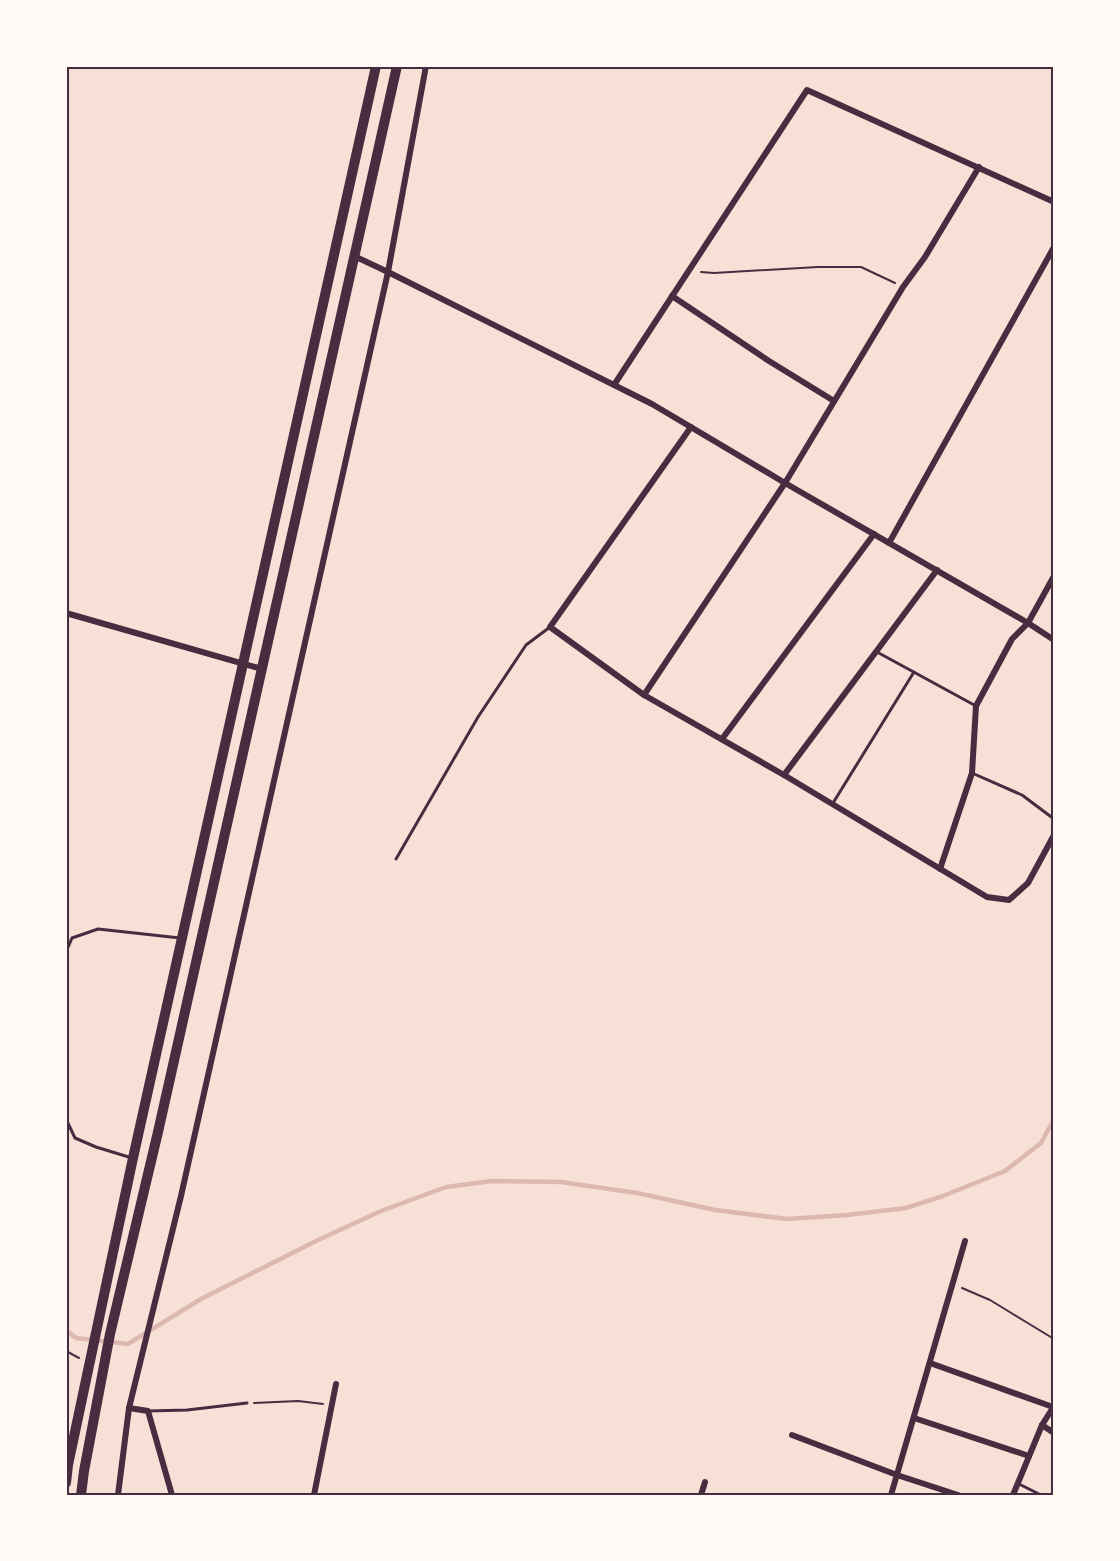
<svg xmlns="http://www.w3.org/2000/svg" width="1120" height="1561" font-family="Karla,sans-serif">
<rect width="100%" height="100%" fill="#f7e1d7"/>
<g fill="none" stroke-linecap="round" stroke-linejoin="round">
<!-- stream -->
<path stroke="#dcb8b0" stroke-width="4.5" d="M66,1330L76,1338L128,1344L201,1299L316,1241L381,1211L446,1187L492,1181L561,1182L637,1193L715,1210L787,1219L847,1215L906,1208L943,1196L1005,1171L1041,1143L1054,1119"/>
<!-- path -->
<g stroke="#4a2c40" stroke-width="2">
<path d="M701,272L714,273L818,267H861L895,283"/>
<path d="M962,1288L990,1300L1054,1339"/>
<path d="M66,1351L79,1358"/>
<path d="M254,1403L298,1401L323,1404"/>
</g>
<!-- service -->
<g stroke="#4a2c40" stroke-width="3">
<path d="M877,652L976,706"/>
<path d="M972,773L1022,795L1054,819"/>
<path d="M833,803L914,672"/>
<path d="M396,859L478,717L526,645L550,627"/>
<path d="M66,952L72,938L98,929L180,938"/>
<path d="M66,1119L75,1138L96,1147L132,1158"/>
<path d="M148,1411L187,1410L247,1403"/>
<path d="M1019,1484L1041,1495"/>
</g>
<!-- minor -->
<g stroke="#4a2c40" stroke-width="6">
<path d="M354,256L388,272L652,404L785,483L1028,623L1054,640"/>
<path d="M672,296L769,361L834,401"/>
<path d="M614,385L807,90L1054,202"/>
<path d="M691,427L550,627L644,695L784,775L987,897L1009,900L1028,883L1054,835"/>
<path d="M889,543L1054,247"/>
<path d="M66,613L262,669"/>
<path d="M644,695L785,483L903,287L925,257L979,167"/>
<path d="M722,739L874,534"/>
<path d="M784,775L937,570"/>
<path d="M940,869L972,773L976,706L1012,639L1028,623L1054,576"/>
<path d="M930,1363L1053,1407"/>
<path d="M129,1408L148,1411L172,1495"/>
<path d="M914,1418L1029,1456"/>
<path d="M1042,1425L1054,1433"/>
<path d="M792,1435L897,1475L958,1495"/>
<path d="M118,1495L129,1408L181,1196L388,272L426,66"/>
<path d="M314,1495L336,1384"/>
<path d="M701,1495L705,1482"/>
<path d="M891,1495L965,1241"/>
<path d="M1013,1495L1042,1425L1054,1406"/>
</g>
<!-- trunk -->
<g stroke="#4a2c40" stroke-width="10">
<path d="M66,1483L68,1465L133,1158L376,66"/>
<path d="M81,1495L84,1471L110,1334L158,1132L397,66"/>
</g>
</g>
<!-- border -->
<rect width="1120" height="1561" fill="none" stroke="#fffaf5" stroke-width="135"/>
<rect x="68" y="68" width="984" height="1426" fill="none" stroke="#4a2c40" stroke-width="2"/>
</svg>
